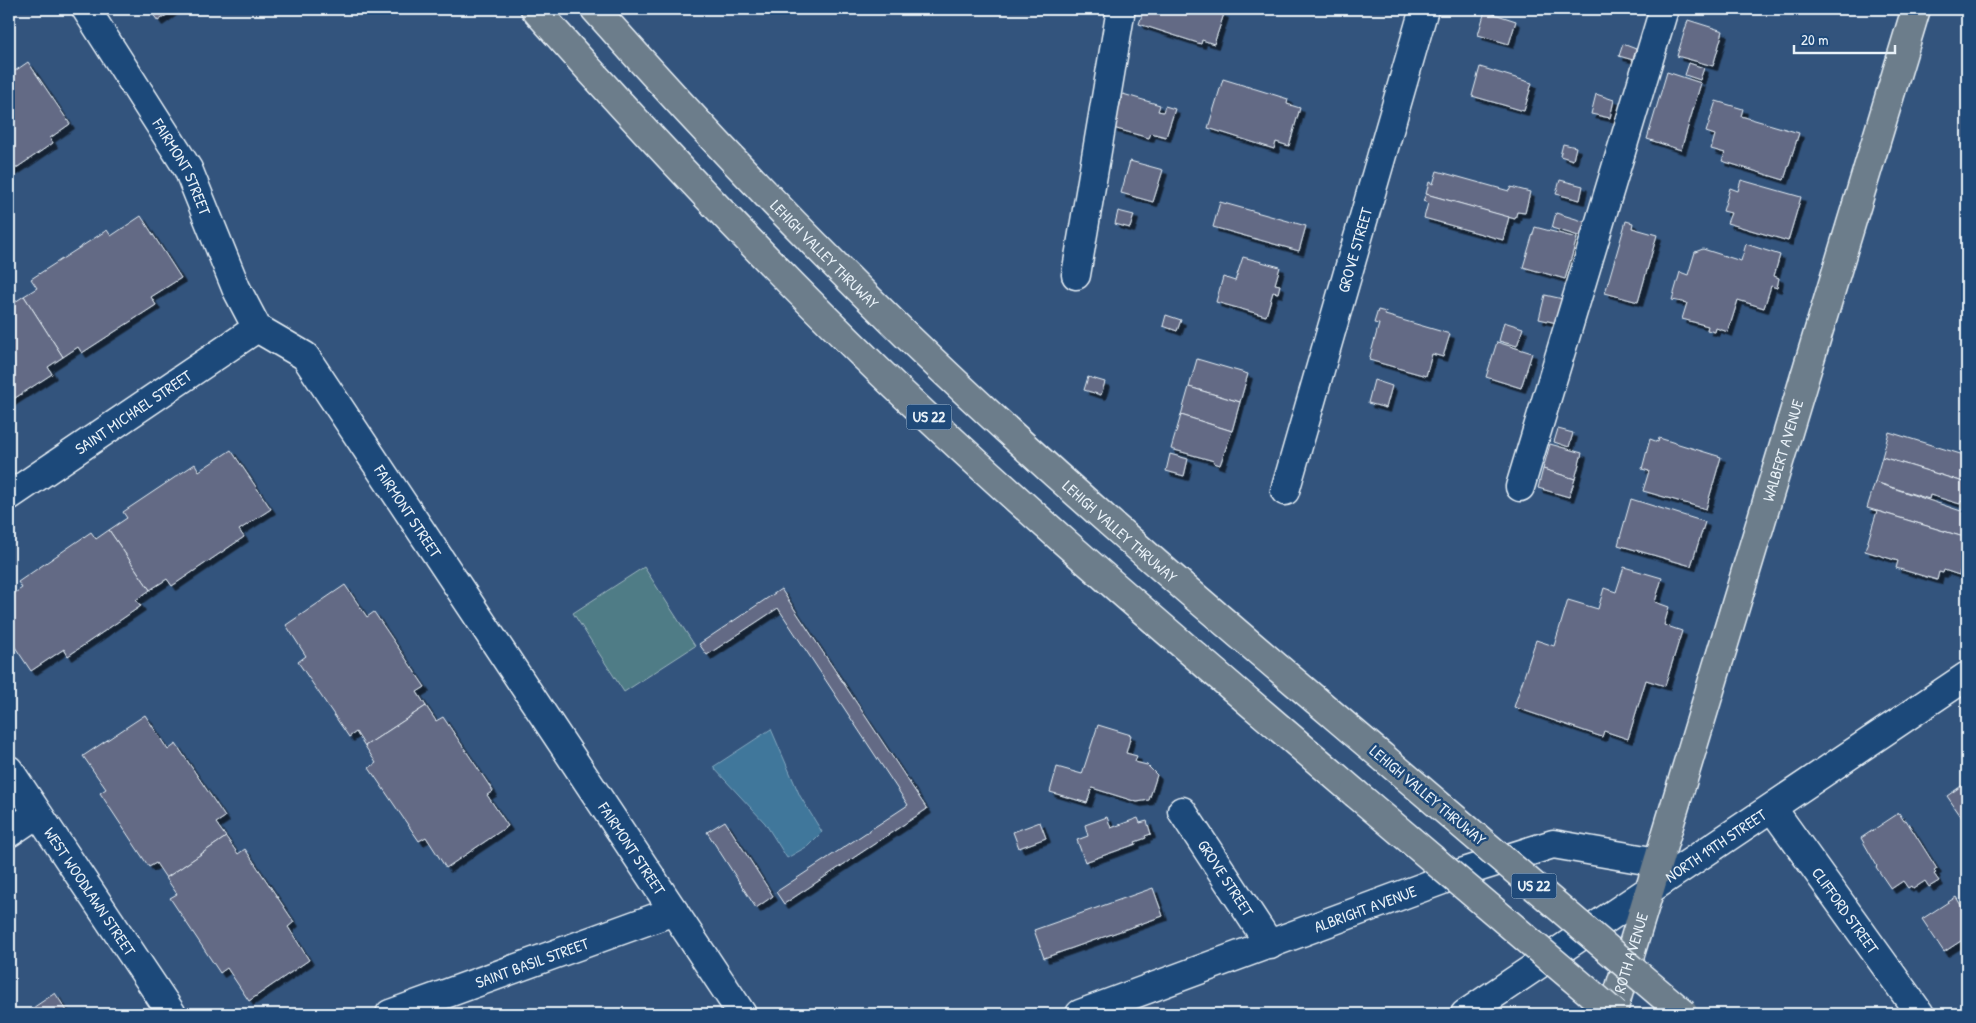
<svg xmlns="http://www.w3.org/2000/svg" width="1976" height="1023" font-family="'Patrick Hand',sans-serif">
<defs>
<filter id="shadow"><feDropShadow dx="4.5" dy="4.5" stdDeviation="0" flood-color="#0009"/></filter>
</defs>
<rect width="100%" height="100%" fill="#33547d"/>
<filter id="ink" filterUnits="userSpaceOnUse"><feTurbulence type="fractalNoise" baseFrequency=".02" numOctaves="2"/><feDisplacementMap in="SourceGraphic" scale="10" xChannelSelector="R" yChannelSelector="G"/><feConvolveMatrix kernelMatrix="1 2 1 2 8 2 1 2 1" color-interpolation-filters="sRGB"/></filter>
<g filter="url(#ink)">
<!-- green -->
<path fill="#4f7c86" stroke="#9cb6bf" d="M644,567L695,646L624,692L573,613Z"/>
<!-- water -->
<path fill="#40779b" stroke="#83a8c0" d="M771,729L800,796L822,832L808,846L787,858L765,823L713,767Z"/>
<!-- building -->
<g fill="#636b85" stroke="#e8f1f8" filter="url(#shadow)">
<path d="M149,9H175L158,21Z"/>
<path d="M1144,9H1212L1224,14L1214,44L1202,40L1201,44L1139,24Z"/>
<path d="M1485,11L1516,21L1509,44L1478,35Z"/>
<path d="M1688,20L1723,31L1713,66L1677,56Z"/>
<path d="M1623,44L1636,49L1633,60L1619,56Z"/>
<path d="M28,62L70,124L50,138L53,143L9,173V75Z"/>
<path d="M1689,63L1704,68L1700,80L1685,75Z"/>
<path d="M1480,67L1532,83L1524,111L1472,96Z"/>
<path d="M1667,72L1701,83L1681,150L1647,139Z"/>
<path d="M1223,79L1288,99L1287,104L1300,108L1289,146L1276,142L1274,149L1208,128Z"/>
<path d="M1123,94L1160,105L1158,111L1163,112L1165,106L1175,109L1166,137L1151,133L1149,138L1113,128Z"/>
<path d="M1596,94L1614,100L1610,118L1591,114Z"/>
<path d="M1716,101L1743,109L1741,116L1799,133L1784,180L1722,161L1725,153L1711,149L1715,135L1706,132Z"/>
<path d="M1563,144L1576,147L1573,160L1560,156Z"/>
<path d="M1130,161L1163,170L1153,202L1121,193Z"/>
<path d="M1437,171L1509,191L1511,187L1530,192L1525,213L1517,212L1515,219L1426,194L1429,182L1433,184Z"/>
<path d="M1560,180L1583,186L1580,200L1556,194Z"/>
<path d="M1741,180L1801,197L1788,241L1727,223L1731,213L1723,211L1730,188L1738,191Z"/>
<path d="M1426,194L1509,217L1503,240L1424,218L1428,203L1423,201Z"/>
<path d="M1220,202L1306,226L1299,251L1213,227Z"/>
<path d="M1118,211L1134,215L1130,228L1115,224Z"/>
<path d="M1556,213L1586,222L1582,237L1552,228Z"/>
<path d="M141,216L181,278L151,297L156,305L82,353L78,347L63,357L24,296L37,288L31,279L107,230L111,236Z"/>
<path d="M1626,221L1633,223L1632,228L1657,235L1638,302L1605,293Z"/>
<path d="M1535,227L1577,238L1565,279L1523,267Z"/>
<path d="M1746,244L1780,255L1774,276L1779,278L1777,288L1771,286L1764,308L1738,300L1728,332L1716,328L1715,332L1707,330L1708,326L1682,319L1687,303L1672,300L1680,272L1688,275L1695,252L1703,249L1741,261Z"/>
<path d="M1243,257L1280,267L1275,284L1280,285L1278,293L1273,292L1266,316L1216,302L1223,277L1235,281Z"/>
<path d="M1545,295L1563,299L1557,323L1539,319Z"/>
<path d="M24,296L63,357L48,367L52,374L9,402V306Z"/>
<path d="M1378,310L1386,312L1385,315L1450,334L1443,357L1432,354L1426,376L1369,360L1379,324L1374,323Z"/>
<path d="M1166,315L1181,320L1177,331L1163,326Z"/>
<path d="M1504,322L1523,328L1517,346L1499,341Z"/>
<path d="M1497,342L1532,353L1521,388L1486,377Z"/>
<path d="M1197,359L1248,374L1240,402L1189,387Z"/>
<path d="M1088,377L1105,382L1101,395L1084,390Z"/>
<path d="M1374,380L1392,386L1386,408L1368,403Z"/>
<path d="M1189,387L1240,402L1232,431L1181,415Z"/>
<path d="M1181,415L1232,431L1220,465L1214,463V461L1171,449Z"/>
<path d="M1558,429L1573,433L1569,447L1554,442Z"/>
<path d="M1889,432L1967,456V483L1882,457Z"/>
<path d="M1659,438L1721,457L1706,509L1643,491L1649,471L1642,469L1650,439L1658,442Z"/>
<path d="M1550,444L1582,453L1575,479L1543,469Z"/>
<path d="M231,450L271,509L239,530L244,537L172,586L167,579L150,590L109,530L127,518L123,512L195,464L199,471Z"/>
<path d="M1170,454L1188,459L1184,476L1166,471Z"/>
<path d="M1882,457L1967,483V503L1961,501L1960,504L1930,495L1929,499L1875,482Z"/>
<path d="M1543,469L1575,479L1569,497L1538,488Z"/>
<path d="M1875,482L1967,513L1965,524L1967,525V538L1867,508Z"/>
<path d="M1631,499L1705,522L1691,566L1618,545Z"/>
<path d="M1877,511L1967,538V548L1959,575L1944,570L1943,573L1939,572L1937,580L1896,568L1898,561L1865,551Z"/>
<path d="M109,530L150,590L136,600L141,606L68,656L64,649L31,671L9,638V597L22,588L18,582L91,532L96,539Z"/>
<path d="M1624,567L1662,578L1655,602L1669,607L1664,625L1682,631L1665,686L1646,680L1628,739L1604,731L1602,737L1514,707L1536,640L1554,646L1568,600L1598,609L1604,588L1616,592Z"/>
<path d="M345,585L367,617L374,612L425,687L417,692L426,706L365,746L356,732L349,737L298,662L306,656L286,625Z"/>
<path d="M781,589L927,809L784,904L776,892L908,805L778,608L707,655L699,644Z"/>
<path d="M426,706L436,721L443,717L493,791L487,795L508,826L446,868L426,837L419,841L369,768L376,763L365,746Z"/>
<path d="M145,715L168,750L176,744L225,817L216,823L226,837L166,878L156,863L149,867L100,793L106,789L83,756Z"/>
<path d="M1098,725L1131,735L1126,753L1137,756L1135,762L1147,765L1157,775L1149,800L1137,802L1092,788L1087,803L1050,792L1057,767L1082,774Z"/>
<path d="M1967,782V825L1947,796Z"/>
<path d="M1899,813L1904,821L1906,820L1937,869L1934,871L1936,873L1934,874L1939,881L1929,887L1925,881L1913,889L1911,886L1908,888L1903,881L1891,889L1876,867L1877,866L1861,838Z"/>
<path d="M1107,817L1111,828L1138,818L1140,823L1147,821L1151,834L1145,836L1146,838L1135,842L1136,844L1085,862L1077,840L1088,836L1085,825Z"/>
<path d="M725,821L773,896L756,908L707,832Z"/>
<path d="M1040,822L1046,838L1019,848L1013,832Z"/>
<path d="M226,837L238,854L245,849L294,922L288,927L309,960L249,1001L227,968L220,973L170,898L177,894L166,878Z"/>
<path d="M1153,888L1163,916L1044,958L1034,930Z"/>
<path d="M1956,897L1967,915V937L1944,952L1922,919Z"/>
<path d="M55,993L69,1014H24Z"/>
</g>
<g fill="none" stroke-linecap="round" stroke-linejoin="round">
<defs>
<g id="minor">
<path id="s1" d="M86,9L188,169L236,288L257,328L305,356L742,1014"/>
<path d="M1076,275L1121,9"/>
<path d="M1520,487L1664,9"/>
<path id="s2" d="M1285,491L1424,9"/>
<path id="s3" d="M9,496L257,328"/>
<path id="s4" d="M9,770L172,1014"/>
<path id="s5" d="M1772,808L1920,1014"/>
<path id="s6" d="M1182,811L1270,945"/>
<path d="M9,833L37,814"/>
<path id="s7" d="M390,1014L674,911"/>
<path id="s8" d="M1080,1014L1464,872L1553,844L1657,862"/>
<path id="s9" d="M1465,1014L1967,676"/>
</g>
<g id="major">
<path id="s10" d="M1612,1014L1916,9"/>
</g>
<g id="highway">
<path d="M535,9C645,133 758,253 877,369C1030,517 1194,654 1355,793"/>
<path id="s11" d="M595,9C695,122 800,232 909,338C1061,485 1223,621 1385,759"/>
</g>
</defs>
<!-- minor casing -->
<use href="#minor" stroke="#e8f1f8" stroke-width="31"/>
<!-- major casing -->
<use href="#major" stroke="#e8f1f8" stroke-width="31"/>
<!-- highway casing -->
<use href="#highway" stroke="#e8f1f8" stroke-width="31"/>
<!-- minor -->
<use href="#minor" stroke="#1f4a7a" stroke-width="28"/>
<!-- major -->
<use href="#major" stroke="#6c7d8b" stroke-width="28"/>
<!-- highway -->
<use href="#highway" stroke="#6c7d8b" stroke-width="28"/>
<defs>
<g id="highway-bridge">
<path d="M1385,759L1684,1014"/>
<path d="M1355,793L1615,1014"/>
</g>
</defs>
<!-- highway-bridge casing -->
<use href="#highway-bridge" stroke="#e8f1f8" stroke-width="31" stroke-linecap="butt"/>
<!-- highway-bridge -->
<use href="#highway-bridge" stroke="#6c7d8b" stroke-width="28"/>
</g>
</g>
<g text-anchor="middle" stroke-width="5" stroke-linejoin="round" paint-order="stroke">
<!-- shield labels -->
<g fill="#1f4a7a" stroke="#acbfd2" stroke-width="1">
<rect x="906.5" y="404.5" width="45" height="25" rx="4"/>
<rect x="1511.5" y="873.5" width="45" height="25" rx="4"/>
</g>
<g font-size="15" font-weight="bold" fill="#e8f1f8">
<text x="929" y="422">US 22</text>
<text x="1534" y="891">US 22</text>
</g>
<!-- street labels -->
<g font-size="16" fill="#e8f1f8" stroke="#1f4a7a">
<text dy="6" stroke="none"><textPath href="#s1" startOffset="185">FAIRMONT STREET</textPath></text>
<text dy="6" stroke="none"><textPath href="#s2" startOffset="251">GROVE STREET</textPath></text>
<text dy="6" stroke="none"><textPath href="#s11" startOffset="336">LEHIGH VALLEY THRUWAY</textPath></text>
<text dy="6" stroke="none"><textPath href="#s3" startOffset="150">SAINT MICHAEL STREET</textPath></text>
<text dy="6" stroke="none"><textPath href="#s10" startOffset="589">WALBERT AVENUE</textPath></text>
<text dy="6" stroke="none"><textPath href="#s1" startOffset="605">FAIRMONT STREET</textPath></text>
<text dy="6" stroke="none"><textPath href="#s11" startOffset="741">LEHIGH VALLEY THRUWAY</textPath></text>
<text transform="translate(1428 795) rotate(40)" y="6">LEHIGH VALLEY THRUWAY</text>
<text dy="6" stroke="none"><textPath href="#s9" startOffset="302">NORTH 19TH STREET</textPath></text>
<text dy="6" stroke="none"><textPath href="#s1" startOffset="1010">FAIRMONT STREET</textPath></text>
<text dy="6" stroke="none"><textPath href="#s6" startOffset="80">GROVE STREET</textPath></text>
<text dy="6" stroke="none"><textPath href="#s4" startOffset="146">WEST WOODLAWN STREET</textPath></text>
<text dy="6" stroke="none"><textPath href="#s8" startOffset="304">ALBRIGHT AVENUE</textPath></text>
<text dy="6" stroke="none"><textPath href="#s5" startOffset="126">CLIFFORD STREET</textPath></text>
<text dy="6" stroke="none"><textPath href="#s10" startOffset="64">ROTH AVENUE</textPath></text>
<text dy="6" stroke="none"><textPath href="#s7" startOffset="151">SAINT BASIL STREET</textPath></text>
</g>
</g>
<!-- margin -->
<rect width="1976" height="1023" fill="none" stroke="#1f4a7a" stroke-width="30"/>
<rect x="15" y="15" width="1946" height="993" fill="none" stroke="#e8f1f8" stroke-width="2" filter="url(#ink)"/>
<!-- scale -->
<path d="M1794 45v8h101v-8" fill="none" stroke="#e8f1f8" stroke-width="2.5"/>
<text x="1801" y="45" font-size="15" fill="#e8f1f8" stroke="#1f4a7a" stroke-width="4" paint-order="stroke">20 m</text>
</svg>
